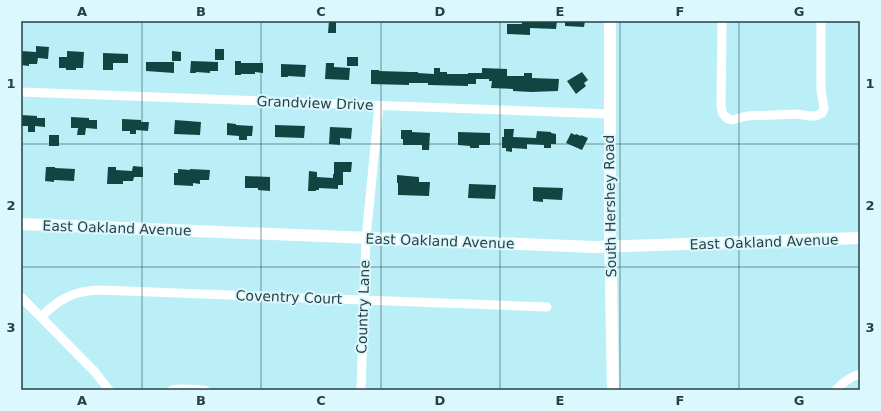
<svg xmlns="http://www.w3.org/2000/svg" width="881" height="411" font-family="'DejaVu Sans',sans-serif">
<rect width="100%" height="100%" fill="#bbeff8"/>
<!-- building -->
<g fill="#124542">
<path d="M329,21H336V33H328Z"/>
<path d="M522,21H557L556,29L530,28V35L507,34V24H522Z"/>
<path d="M565,21H585L584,27L565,26Z"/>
<path d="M36,46L49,47L48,59L38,58L37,64H29V66L21,65V51L36,52Z"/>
<rect x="215" y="49" width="9" height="11"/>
<path d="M67,51L84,52L83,68H76V70H66V68H59V57H67Z"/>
<path d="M172,51L181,52V61H172Z"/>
<path d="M103,53L128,54V63H113V70H103Z"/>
<rect x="347" y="57" width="11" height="9"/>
<path d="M191,61L218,62V71H210V73L196,72V73H190Z"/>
<path d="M235,61H241V63H263V73L255,72V74H241V75H235Z"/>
<path d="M146,62H174V73L146,71Z"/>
<path d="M326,63H334V67L350,68L349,80L325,79Z"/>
<path d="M281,64L306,65L305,77L288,76V77H281Z"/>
<path d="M434,68H440V72H447V74H468V73H482V68L507,69V76H524V73H532V78L559,79L558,91L531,92L513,91V89L491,88L492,81H489V79H476V84H468V86L428,85V83H409V85L371,84V70H379V71L411,72H418V73L434,74Z"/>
<path d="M582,72L588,80L584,83L586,86L576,94L567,81Z"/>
<path d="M21,115L37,116V118H45V127L35,126V132H28V126H21Z"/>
<path d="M71,117L89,118V120H97V129L86,128L85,135H77L78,128H71Z"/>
<path d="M122,119L141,120V122H149L148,131L136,130V134H130V131H122Z"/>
<path d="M175,120L201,122L200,135L174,134Z"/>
<path d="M227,123L236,124V125L253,126L252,136H247V140H239V136L227,135Z"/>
<path d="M275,125L305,126L304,138L275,137Z"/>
<path d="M330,127L352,128L351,139L340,138V145L329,144Z"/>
<path d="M504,129H514L513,137L536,138L537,131L551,132V133L556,134V144H551V148H544V145L527,144V149L512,148V152L506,151V148H502V137H504Z"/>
<path d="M401,130H412V132L430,133L429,150H422V145H403V139H401Z"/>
<path d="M458,132L490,133V145H479V148H470V146L458,145Z"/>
<path d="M571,133L575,135L576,134L581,136V135L588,138L582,150L566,143Z"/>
<rect x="49" y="135" width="10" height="11"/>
<path d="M334,162H352L351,172H343V185H338V189L319,188V190H316V191H308L309,171L317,172V177L333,178V174H334Z"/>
<path d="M133,166L143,167V177H134L133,181H123V184H107L108,167H116V170L132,171Z"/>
<path d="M46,167H55V168L75,169L74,181L54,180V182L45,181Z"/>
<path d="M178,169L190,170V169L210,170L209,180H200V184L193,183V186L174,185V173H178Z"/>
<path d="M397,175L419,177V182H430L429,196L398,195V183H397Z"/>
<path d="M245,176L270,177V191L258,190V188H245Z"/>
<path d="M469,184L496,185L495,199L468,198Z"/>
<path d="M533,187L563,188L562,200L543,199V202L533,201Z"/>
</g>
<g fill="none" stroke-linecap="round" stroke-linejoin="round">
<!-- street -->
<g stroke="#fff" stroke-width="9">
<path d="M722,21L721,105L722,112L724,115L728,119L732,120L747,116L797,114L809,116H815L818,115L822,113L824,108L821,90V21"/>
<path d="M21,92L609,114"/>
<path d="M21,297L95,372L109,390"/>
<path d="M41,317C59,299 73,291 99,290L547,307"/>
<path d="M172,390L181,389L205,390"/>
<path d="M361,390L366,238L379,106"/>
<path d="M836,390C843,382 850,377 860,374"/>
</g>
<!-- secondary -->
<g stroke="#fff" stroke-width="12">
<path d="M610,21V229L613,390"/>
<path d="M21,224L593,247L627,246L860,238"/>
</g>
</g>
<!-- grid -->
<path fill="none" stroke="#2a3f43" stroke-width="1" stroke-opacity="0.55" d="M142,21V390M261,21V390M381,21V390M500,21V390M620,21V390M739,21V390M21,144H860M21,267H860"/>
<g text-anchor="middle" stroke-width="4" stroke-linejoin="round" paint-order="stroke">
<!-- street labels -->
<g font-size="14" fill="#2a3f43" stroke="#daf8fe">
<text transform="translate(315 103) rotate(2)" y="5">Grandview Drive</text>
<text transform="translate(610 206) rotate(-91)" y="5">South Hershey Road</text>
<text transform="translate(117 228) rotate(2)" y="5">East Oakland Avenue</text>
<text transform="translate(440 241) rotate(2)" y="5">East Oakland Avenue</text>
<text transform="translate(764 242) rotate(-2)" y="5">East Oakland Avenue</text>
<text transform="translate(289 297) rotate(2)" y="5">Coventry Court</text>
<text transform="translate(363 307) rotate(-88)" y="5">Country Lane</text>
</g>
</g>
<!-- border -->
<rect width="881" height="411" fill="none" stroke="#daf8fe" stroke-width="44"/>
<rect x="22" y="22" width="837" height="367" fill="none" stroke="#2a3f43" stroke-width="1.5"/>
<g font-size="13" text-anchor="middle" font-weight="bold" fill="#2a3f43">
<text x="82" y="16">A</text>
<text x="201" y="16">B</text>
<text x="321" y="16">C</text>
<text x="440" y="16">D</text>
<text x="560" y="16">E</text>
<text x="680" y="16">F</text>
<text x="799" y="16">G</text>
<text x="11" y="88">1</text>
<text x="870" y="88">1</text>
<text x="11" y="210">2</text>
<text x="870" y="210">2</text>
<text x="11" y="332">3</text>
<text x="870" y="332">3</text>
<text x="82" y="405">A</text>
<text x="201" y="405">B</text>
<text x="321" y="405">C</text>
<text x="440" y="405">D</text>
<text x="560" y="405">E</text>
<text x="680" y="405">F</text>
<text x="799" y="405">G</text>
</g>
</svg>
